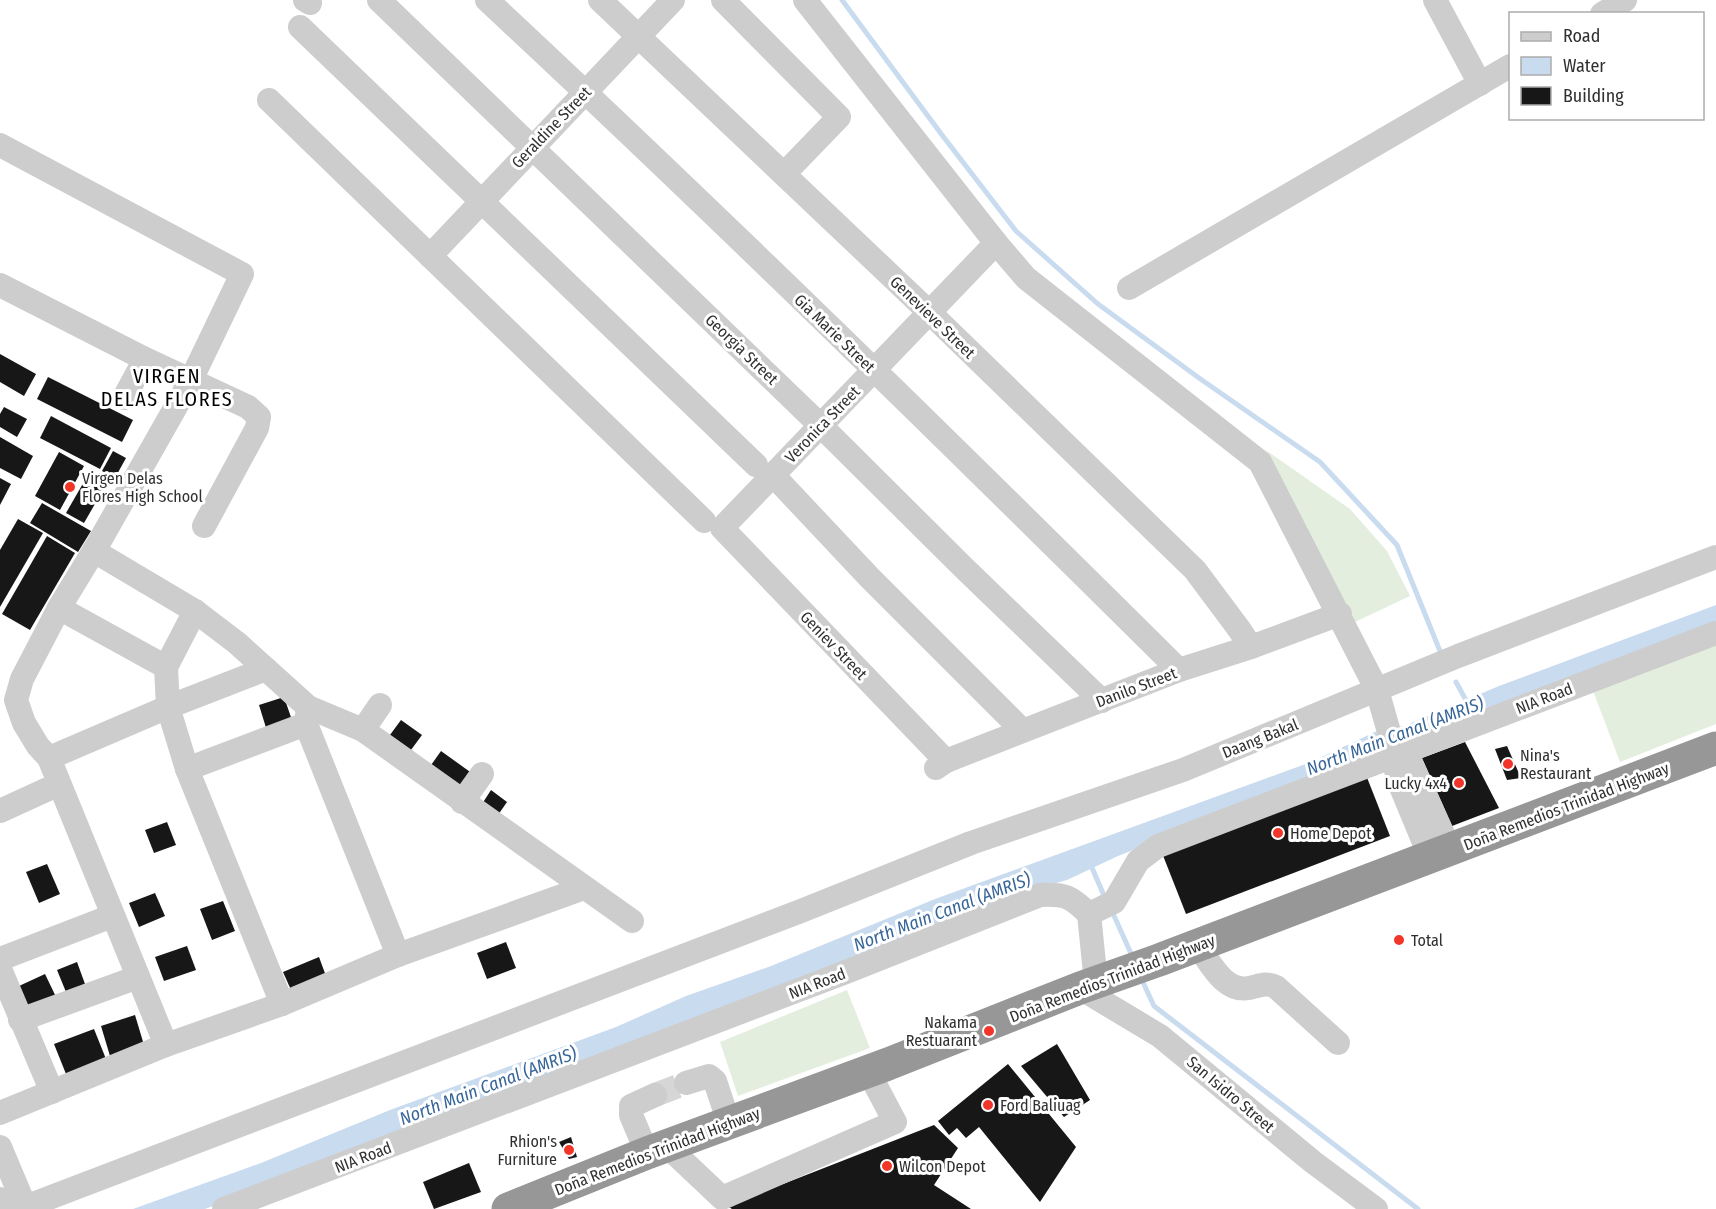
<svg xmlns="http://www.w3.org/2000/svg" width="1716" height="1209" font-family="'Fira Sans Condensed',sans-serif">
<rect width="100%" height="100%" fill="#fff"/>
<!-- grass -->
<g fill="#e4eede">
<path d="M1267,451L1350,509L1387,551L1410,596L1355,622Z"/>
<path d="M1716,641V724L1620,762L1592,688Z"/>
<path d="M847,990L870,1048L738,1096L720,1042Z"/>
</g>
<!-- water -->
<path fill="#c9dbef" d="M1716,605V625L1361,760L1118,856L1067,880L1038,888L205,1209H133L261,1163L390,1110L616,1027L686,996L771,966L935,899L1311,762L1377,731L1404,726L1499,686Z"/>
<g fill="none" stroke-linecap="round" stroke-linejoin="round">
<!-- stream -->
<g stroke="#c9dbef" stroke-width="5">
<path d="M842,0L942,135L1016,231L1098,304L1199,378L1320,462L1397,545L1442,656"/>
<path d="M1456,682L1468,704"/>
<path d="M1090,863L1105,898"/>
<path d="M1111,909L1133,958"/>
<path d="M1141,978L1154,1006L1418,1209"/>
</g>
</g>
<!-- building -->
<g fill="#171717">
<path d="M0,354L36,374L24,396L0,382Z"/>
<path d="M48,377L133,420L122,442L37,399Z"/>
<path d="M4,407L27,419L17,437L0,427V414Z"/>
<path d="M51,416L111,448L100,469L40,438Z"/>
<path d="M0,437L33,456L21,479L0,468Z"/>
<path d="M113,451L126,458L115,478L102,471Z"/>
<path d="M59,452L84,466L60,510L35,496Z"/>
<path d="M89,473L107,483L84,523L66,513Z"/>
<path d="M0,478L11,484L0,505Z"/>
<path d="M42,503L91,531L78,552L30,523Z"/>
<path d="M18,519L43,533L0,607V550Z"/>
<path d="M47,536L75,553L30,630L2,614Z"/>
<path d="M284,697L293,723L267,731L259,705Z"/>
<path d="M401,720L422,735L408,754L387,739Z"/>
<path d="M1465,742L1499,808L1452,826L1422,758Z"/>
<path d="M1507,746L1521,778L1507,780L1495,749Z"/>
<path d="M441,751L473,774L460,791L429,768Z"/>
<path d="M1366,775L1390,836L1186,914L1162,853Z"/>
<path d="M491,790L507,802L498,815L482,804Z"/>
<path d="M167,822L176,845L154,853L145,830Z"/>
<path d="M47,864L60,894L39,903L26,872Z"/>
<path d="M155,893L165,916L139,927L129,903Z"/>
<path d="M223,901L235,931L212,940L200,909Z"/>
<path d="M506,942L516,968L487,979L477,953Z"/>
<path d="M187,946L196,970L164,981L155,957Z"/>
<path d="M319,957L326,976L291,990L283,972Z"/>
<path d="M77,962L85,984L66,992L57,970Z"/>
<path d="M45,974L57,999L30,1010L19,986Z"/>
<path d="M135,1015L144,1045L110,1056L101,1026Z"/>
<path d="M94,1029L106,1059L66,1074L54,1044Z"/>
<path d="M1057,1044L1090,1100L1064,1117L1021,1066Z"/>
<path d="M1008,1064L1076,1147L1040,1202L979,1127L966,1138L957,1128L949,1135L938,1121Z"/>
<path d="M934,1125L958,1148L934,1185L971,1209H732L727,1206Z"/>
<path d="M571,1137L577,1157L569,1159L559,1142Z"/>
<path d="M469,1163L481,1192L434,1209L423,1182Z"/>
</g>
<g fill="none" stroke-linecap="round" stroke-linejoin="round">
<!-- minor-tunnel -->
<path stroke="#d6d6d6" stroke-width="24" stroke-dasharray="24 12" stroke-linecap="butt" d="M655,1095L686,1083"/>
<!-- minor -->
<g stroke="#cdcdcd" stroke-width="24">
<path d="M305,0L310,3"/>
<path d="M379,0L820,425L965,569L1102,701"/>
<path d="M487,0C722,219 951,444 1179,670"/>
<path d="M600,0L929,312L1195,570L1239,629L1251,647"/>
<path d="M723,0L839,117L784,174"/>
<path d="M805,0L996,243L1026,278L1260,462L1377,690L1389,732L1395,747L1392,757L1401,787L1430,857"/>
<path d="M1435,0L1480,84"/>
<path d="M1602,14L1625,0"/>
<path d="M300,27L756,465"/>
<path d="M269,100L704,521"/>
<path d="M0,145L242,274L191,380L98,544L59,608L22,679L16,700L24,723L38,746L49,758L166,1045"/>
<path d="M430,256L673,0"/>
<path d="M0,285L145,359L248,407L259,417L257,428L204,526"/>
<path d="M1129,288L1510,66"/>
<path d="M124,398L145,359"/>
<path d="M773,475L869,577L1022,730"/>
<path d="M94,551L195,611L237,643L308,707L363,730L632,921"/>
<path d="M59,608L166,667"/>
<path d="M195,611L166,667L168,707L187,769L282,1004"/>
<path d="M308,707L306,724L398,955"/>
<path d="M363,730L380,705"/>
<path d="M1395,747L1406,752L1450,850"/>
<path d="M49,758L168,707L266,669"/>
<path d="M946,761L722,528L996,243"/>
<path d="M936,768L946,761L1179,670L1251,647L1340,614"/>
<path d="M187,769L306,724"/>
<path d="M462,802L482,774"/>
<path d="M0,811L59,784"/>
<path d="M1089,914L1114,902L1138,861L1158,846L1716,633"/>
<path d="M1089,914L1096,983"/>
<path d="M1197,945C1210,962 1224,993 1249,988C1259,986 1266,982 1276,987L1338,1043"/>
<path d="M0,959L112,916"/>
<path d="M0,969L52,1092"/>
<path d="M1080,988L1160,1036L1313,1162L1376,1209"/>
<path d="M20,1020L138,977"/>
<path d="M686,1083L709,1076L715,1081L729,1123"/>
<path d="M0,1113L166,1045L282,1004L398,955L584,888"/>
<path d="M667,1146L722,1198L895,1122L868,1071"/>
<path d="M0,1147L26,1209"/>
<path d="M647,1153L631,1115V1106L655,1095"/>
<path d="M0,1199L4,1209"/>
<path d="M20,1209L801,911L971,843L1183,770L1458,656L1716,557"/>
<path d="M224,1209L846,972L1040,895C1066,894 1070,896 1089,914"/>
</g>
<!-- highway -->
<path stroke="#979797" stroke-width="33" d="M508,1209L647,1153L888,1064L1080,988L1159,960L1716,748"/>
</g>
<!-- markers -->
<g fill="#f13629" stroke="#fff" stroke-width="2">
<circle cx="70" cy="487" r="6"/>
<circle cx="1508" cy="764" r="6"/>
<circle cx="1459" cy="783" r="6"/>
<circle cx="1278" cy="833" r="6"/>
<circle cx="1399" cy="940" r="6"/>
<circle cx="989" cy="1031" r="6"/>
<circle cx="988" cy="1105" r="6"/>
<circle cx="569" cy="1150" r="6"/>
<circle cx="887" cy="1166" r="6"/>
</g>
<g text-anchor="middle" stroke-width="6" stroke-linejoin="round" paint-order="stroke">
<!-- street labels -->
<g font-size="16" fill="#303030" stroke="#fff">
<text transform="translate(551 127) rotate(-46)" y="6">Geraldine Street</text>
<text transform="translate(933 317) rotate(44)" y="6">Genevieve Street</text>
<text transform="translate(835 333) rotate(44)" y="6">Gia Marie Street</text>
<text transform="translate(742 349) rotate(44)" y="6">Georgia Street</text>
<text transform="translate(822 424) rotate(-46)" y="6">Veronica Street</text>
<text transform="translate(834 645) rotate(46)" y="6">Geniev Street</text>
<text transform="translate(1136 687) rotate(-21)" y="6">Danilo Street</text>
<text transform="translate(1544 698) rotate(-21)" y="6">NIA Road</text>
<text transform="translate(1260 738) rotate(-22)" y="6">Daang Bakal</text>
<text transform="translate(1566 806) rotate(-21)" y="6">Doña Remedios Trinidad Highway</text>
<text transform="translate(1112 978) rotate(-21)" y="6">Doña Remedios Trinidad Highway</text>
<text transform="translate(817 983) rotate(-21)" y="6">NIA Road</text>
<text transform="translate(1231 1094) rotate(40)" y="6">San Isidro Street</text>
<text transform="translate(657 1151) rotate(-21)" y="6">Doña Remedios Trinidad Highway</text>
<text transform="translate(363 1157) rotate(-21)" y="6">NIA Road</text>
</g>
<!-- poi labels -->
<g font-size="16" fill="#303030" stroke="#fff" text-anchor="start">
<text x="82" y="484">Virgen Delas<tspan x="82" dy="18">Flores High School</tspan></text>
<text x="1520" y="761">Nina's<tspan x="1520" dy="18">Restaurant</tspan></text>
<text x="1447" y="789" text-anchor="end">Lucky 4x4</text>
<text x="1290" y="839">Home Depot</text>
<text x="1411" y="946">Total</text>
<text x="977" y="1028" text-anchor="end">Nakama<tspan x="977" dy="18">Restuarant</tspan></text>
<text x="1000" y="1111">Ford Baliuag</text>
<text x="557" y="1147" text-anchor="end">Rhion's<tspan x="557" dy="18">Furniture</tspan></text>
<text x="899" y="1172">Wilcon Depot</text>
</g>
<!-- water labels -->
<g font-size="18" font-style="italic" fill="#386699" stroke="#fff">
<text transform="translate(1395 736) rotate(-21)" y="6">North Main Canal (AMRIS)</text>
<text transform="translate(942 912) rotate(-21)" y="6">North Main Canal (AMRIS)</text>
<text transform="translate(488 1086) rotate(-21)" y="6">North Main Canal (AMRIS)</text>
</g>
<!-- quarter labels -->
<g font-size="20" letter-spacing="1.5" fill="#000" stroke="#fff">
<text x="167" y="383">VIRGEN<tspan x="167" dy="23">DELAS FLORES</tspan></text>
</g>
</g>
<!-- legend -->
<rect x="1509" y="12" width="195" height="108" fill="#ffffff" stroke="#acacac" stroke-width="1.5"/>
<rect x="1521" y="32" width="30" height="9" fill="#cdcdcd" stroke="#acacac" stroke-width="1.5"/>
<text x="1563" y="42" font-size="18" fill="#303030">Road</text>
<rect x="1521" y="57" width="30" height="18" fill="#c9dbef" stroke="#acacac" stroke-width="1.5"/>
<text x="1563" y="72" font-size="18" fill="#303030">Water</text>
<rect x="1521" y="87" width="30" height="18" fill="#171717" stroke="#acacac" stroke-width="1.5"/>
<text x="1563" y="102" font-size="18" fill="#303030">Building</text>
</svg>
